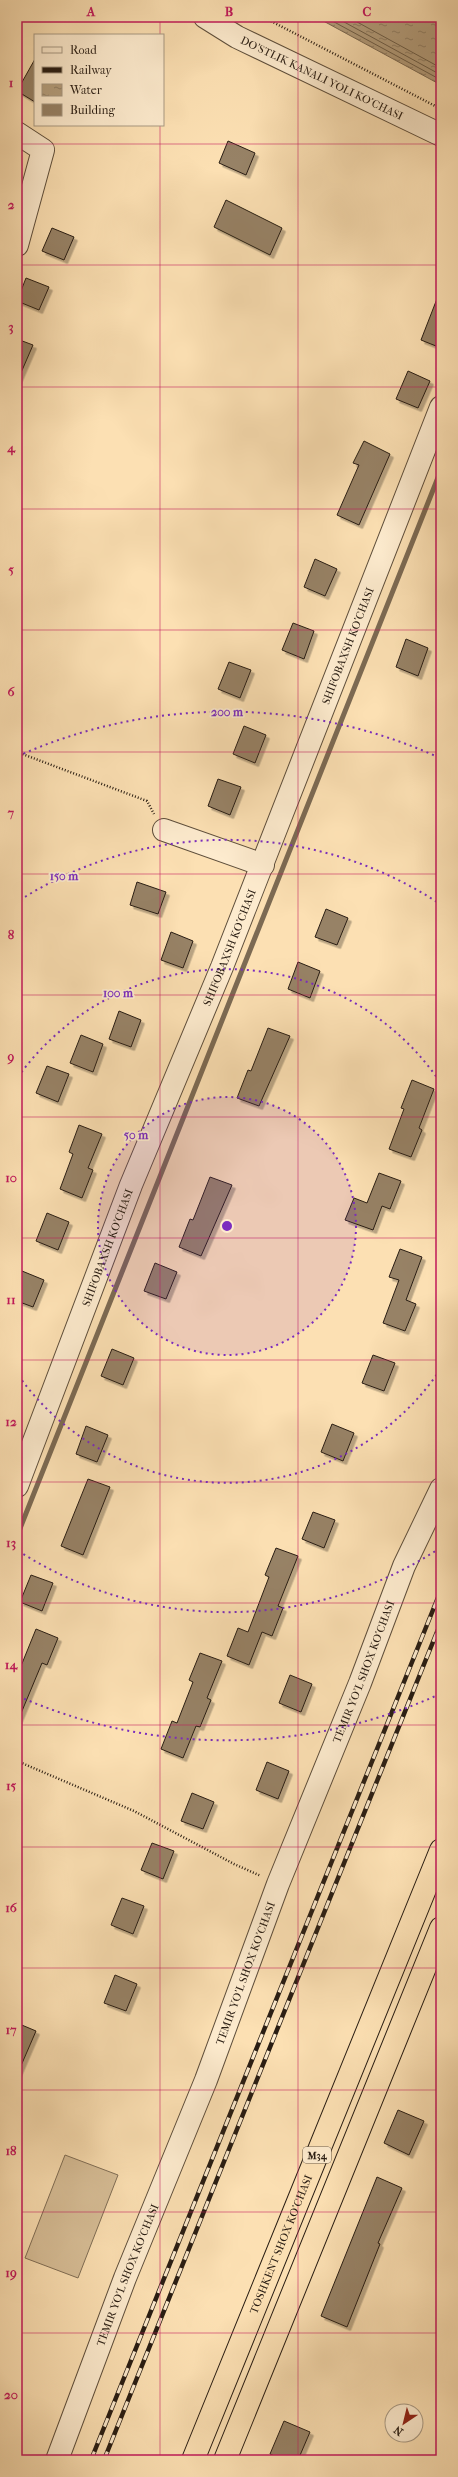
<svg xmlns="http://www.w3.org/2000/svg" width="458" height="2477" font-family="'IM FELL French Canon',serif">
<defs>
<pattern id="water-ripples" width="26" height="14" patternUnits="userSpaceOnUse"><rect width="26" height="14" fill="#b49e7d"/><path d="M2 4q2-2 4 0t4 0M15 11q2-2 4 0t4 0" fill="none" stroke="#928065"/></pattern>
<filter id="shadow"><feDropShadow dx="3.5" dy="3.5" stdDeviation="0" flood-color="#0004"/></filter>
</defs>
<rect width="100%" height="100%" fill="#fce0b3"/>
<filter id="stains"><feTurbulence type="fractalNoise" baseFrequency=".005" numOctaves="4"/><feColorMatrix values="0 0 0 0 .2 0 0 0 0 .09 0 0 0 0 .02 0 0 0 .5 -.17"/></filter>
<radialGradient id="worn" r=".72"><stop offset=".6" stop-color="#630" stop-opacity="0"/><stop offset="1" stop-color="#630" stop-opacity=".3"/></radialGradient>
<!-- grass -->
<path fill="#d8bf98" stroke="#806e56" d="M65,2155L118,2175L78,2278L25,2258Z"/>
<!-- water -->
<path fill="url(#water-ripples)" stroke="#7c6a53" d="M316,17H441V85Z"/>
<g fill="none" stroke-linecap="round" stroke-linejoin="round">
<!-- shore -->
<g stroke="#6e5e48" stroke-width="1">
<path d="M325,17L441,80"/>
<path d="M335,17L441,75"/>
<path d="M348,17L441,68"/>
</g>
<!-- stream -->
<path stroke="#7c6a53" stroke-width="5" d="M17,1536L441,470"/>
</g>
<!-- building -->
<g fill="#978266" stroke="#291d13" filter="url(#shadow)">
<path d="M35,59V102L17,91Z"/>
<path d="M228,141L255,153L246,175L219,163Z"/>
<path d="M226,200L282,228L270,255L214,227Z"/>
<path d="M52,228L74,237L64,260L42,251Z"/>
<path d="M26,278L49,287L39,310L17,301Z"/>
<path d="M440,291H441V348L421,340Z"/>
<path d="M17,339L33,345L17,382Z"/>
<path d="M408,371L430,381L418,408L396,399Z"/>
<path d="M364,441L390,454L359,525L337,515L359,465L353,463Z"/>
<path d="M315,559L337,569L325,596L304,587Z"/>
<path d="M293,623L314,631L304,659L282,650Z"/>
<path d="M406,639L428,648L418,676L396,667Z"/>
<path d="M229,662L251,670L240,698L218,689Z"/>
<path d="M244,726L266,735L255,763L233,754Z"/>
<path d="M218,779L241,787L230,815L208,806Z"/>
<path d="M137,882L166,892L158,914L130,905Z"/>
<path d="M326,909L348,918L337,945L315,937Z"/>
<path d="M171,932L193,941L183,968L161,960Z"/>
<path d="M298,962L320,971L310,998L288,989Z"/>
<path d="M119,1011L141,1020L131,1047L109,1039Z"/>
<path d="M268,1028L290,1036L259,1106L237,1098L248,1070L251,1071Z"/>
<path d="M81,1035L103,1044L93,1072L70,1063Z"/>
<path d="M47,1066L69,1074L58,1102L36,1093Z"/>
<path d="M412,1080L434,1089L419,1128L422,1130L411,1157L389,1149L404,1109L401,1108Z"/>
<path d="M79,1125L102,1134L88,1168L93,1170L82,1198L60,1189L73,1154L69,1152Z"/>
<path d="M379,1173L401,1181L390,1209L382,1206L373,1230L345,1220L354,1198L367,1203Z"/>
<path d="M210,1177L232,1185L201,1256L179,1247L190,1219L193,1220Z"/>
<path d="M47,1213L69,1222L58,1250L36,1241Z"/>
<path d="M400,1249L422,1257L406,1300L416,1304L405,1331L383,1323L399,1280L389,1277Z"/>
<path d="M155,1263L177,1272L166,1299L144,1291Z"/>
<path d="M22,1271L44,1280L33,1307L17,1301V1283Z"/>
<path d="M112,1349L134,1358L123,1385L101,1376Z"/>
<path d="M373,1355L395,1363L384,1391L362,1383Z"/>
<path d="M332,1424L354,1433L343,1461L321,1452Z"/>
<path d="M86,1426L108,1435L97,1462L76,1454Z"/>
<path d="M88,1479L110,1487L83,1555L61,1546Z"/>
<path d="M313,1512L335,1520L324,1548L302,1539Z"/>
<path d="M276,1548L298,1556L278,1606L283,1608L272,1636L262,1632L249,1665L227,1656L238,1628L248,1632L269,1577L265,1575Z"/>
<path d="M31,1575L53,1583L42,1611L20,1602Z"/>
<path d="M36,1629L58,1638L47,1665L42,1663L17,1723V1664L21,1666Z"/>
<path d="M200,1653L222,1661L207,1698L211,1700L200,1727L196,1726L183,1758L161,1749L172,1721L177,1723L193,1682L189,1680Z"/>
<path d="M290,1675L312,1684L301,1712L279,1703Z"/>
<path d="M267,1762L289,1771L278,1799L256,1790Z"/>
<path d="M192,1793L214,1802L203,1829L181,1821Z"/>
<path d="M152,1843L174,1851L163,1879L141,1870Z"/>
<path d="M122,1898L144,1906L133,1934L111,1925Z"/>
<path d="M115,1975L137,1984L126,2011L104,2003Z"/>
<path d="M17,2023L36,2031L17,2075Z"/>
<path d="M398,2110L424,2121L409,2155L384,2143Z"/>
<path d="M377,2177L402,2188L378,2243L380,2244L347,2327L321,2316Z"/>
<path d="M284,2421L310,2432L298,2460H283L270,2454Z"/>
</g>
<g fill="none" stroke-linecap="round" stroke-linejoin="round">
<defs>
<g id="minor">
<path id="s1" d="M205,17L237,37L441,135"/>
<path d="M17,133L43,150L17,245"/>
<path d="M164,830L263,865"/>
<path id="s2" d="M17,1486L131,1185L222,967L441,407"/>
<path id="s3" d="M57,2460L125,2278L206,2080L278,1884L360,1683L404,1566L441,1489"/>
</g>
<g id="highway">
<path id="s4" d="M193,2460L441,1850"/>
<path d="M225,2460L441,1928"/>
</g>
</defs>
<!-- minor casing -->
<use href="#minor" stroke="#5e4e3b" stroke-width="24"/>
<!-- highway casing -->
<use href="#highway" stroke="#291d13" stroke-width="24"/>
<!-- path -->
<g stroke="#291d13" stroke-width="2.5" stroke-dasharray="1 2" stroke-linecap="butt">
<path d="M263,17L441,109"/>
<path d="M17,752L147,801L154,814"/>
<path d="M17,1761L134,1811L234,1864L261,1876"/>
</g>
<!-- minor -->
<use href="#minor" stroke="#fdebce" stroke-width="22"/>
<!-- highway -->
<use href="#highway" stroke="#fce0b3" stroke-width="22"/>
<defs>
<g id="rail">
<path d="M91,2460L441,1590"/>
<path d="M104,2460L441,1622"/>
</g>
</defs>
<!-- rail casing -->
<use href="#rail" stroke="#291d13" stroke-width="4.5"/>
<!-- rail -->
<use href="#rail" stroke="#fdebce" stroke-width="3" stroke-dasharray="9" stroke-linecap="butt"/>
</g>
<!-- grid -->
<path fill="none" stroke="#c2185b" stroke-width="1" stroke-opacity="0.55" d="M160,17V35M298,17V2460M160,125V2460M17,144H441M17,265H441M17,387H441M17,509H441M17,630H441M17,752H441M17,874H441M17,995H441M17,1117H441M17,1238H441M17,1360H441M17,1482H441M17,1603H441M17,1725H441M17,1847H441M17,1968H441M17,2090H441M17,2212H441M17,2333H441"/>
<!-- distance rings -->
<circle cx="227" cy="1226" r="129" fill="#7b2cbf" fill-opacity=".12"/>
<g fill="none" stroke="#7b2cbf" stroke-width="2" stroke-dasharray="2 4">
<circle cx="227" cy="1226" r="129"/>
<path d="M440 1370A257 257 0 0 1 18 1375M18 1077A257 257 0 0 1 440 1082"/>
<path d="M440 1548A386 386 0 0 1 20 1552M20 900A386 386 0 0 1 440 904"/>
<path d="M440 1694A514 514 0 0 1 18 1696M18 756A514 514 0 0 1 440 758"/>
</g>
<g text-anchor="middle" stroke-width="3.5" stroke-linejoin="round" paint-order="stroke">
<!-- shield labels -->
<rect fill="#fdebce" stroke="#695b4b" stroke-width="1" x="303" y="2147" width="28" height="16" rx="3"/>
<g font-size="10" font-weight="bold" fill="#291d13">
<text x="317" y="2159">M34</text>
</g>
<!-- street labels -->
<g font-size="11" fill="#291d13" stroke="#fdebce">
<text dy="4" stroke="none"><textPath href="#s1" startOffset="132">DO'STLIK KANALI YOLI KO'CHASI</textPath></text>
<text dy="4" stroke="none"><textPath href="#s2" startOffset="903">SHIFOBAXSH KO'CHASI</textPath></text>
<text dy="4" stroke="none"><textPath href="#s2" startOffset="579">SHIFOBAXSH KO'CHASI</textPath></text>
<text dy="4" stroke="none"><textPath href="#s2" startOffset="255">SHIFOBAXSH KO'CHASI</textPath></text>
<text dy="4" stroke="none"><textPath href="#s3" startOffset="846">TEMIR YO'L SHOX KO'CHASI</textPath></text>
<text dy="4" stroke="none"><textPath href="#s3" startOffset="522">TEMIR YO'L SHOX KO'CHASI</textPath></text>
<text dy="4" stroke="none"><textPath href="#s4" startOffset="233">TOSHKENT SHOX KO'CHASI</textPath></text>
<text dy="4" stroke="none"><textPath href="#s3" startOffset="198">TEMIR YO'L SHOX KO'CHASI</textPath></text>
</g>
</g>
<circle cx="227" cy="1226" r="6" fill="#7b2cbf" stroke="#fdebce" stroke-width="2"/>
<g font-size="12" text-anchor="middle" font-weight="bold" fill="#7b2cbf" stroke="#fdebce" stroke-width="3.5" stroke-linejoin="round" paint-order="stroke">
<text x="227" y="716">200 m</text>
<text x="64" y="880">150 m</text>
<text x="118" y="997">100 m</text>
<text x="136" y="1139">50 m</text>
</g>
<!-- margin -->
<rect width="458" height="2477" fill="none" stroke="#fce0b3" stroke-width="44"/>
<!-- legend -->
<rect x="34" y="34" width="130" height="92" fill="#fdebce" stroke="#a89983"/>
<rect x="42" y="47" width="20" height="6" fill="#fdebce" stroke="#a89983"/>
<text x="70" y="54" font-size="12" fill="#291d13">Road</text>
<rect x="42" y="67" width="20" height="6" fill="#291d13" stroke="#a89983"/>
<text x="70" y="74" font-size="12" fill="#291d13">Railway</text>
<rect x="42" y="84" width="20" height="12" fill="url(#water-ripples)" stroke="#a89983"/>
<text x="70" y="94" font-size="12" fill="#291d13">Water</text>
<rect x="42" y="104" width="20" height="12" fill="#978266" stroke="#a89983"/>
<text x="70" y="114" font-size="12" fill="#291d13">Building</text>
<!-- north arrow -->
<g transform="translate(404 2423) rotate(215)"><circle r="19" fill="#fdebce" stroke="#a89983"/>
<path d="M0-3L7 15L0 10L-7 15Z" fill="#8f2418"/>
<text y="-6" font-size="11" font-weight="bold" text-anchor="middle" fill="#291d13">N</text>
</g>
<rect x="22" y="22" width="414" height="2433" fill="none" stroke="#c2185b" stroke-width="1.5"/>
<g font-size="13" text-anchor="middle" font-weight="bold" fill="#c2185b">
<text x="91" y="16">A</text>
<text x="229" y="16">B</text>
<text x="367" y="16">C</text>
<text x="11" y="87">1</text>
<text x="11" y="209">2</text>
<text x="11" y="331">3</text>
<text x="11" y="452">4</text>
<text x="11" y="574">5</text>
<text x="11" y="696">6</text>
<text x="11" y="817">7</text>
<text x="11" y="939">8</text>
<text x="11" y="1061">9</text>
<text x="11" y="1182">10</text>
<text x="11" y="1304">11</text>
<text x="11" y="1426">12</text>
<text x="11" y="1547">13</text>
<text x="11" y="1669">14</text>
<text x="11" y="1790">15</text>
<text x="11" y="1912">16</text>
<text x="11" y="2034">17</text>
<text x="11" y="2155">18</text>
<text x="11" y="2277">19</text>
<text x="11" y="2399">20</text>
</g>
<rect width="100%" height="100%" filter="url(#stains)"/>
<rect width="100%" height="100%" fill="url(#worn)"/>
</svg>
